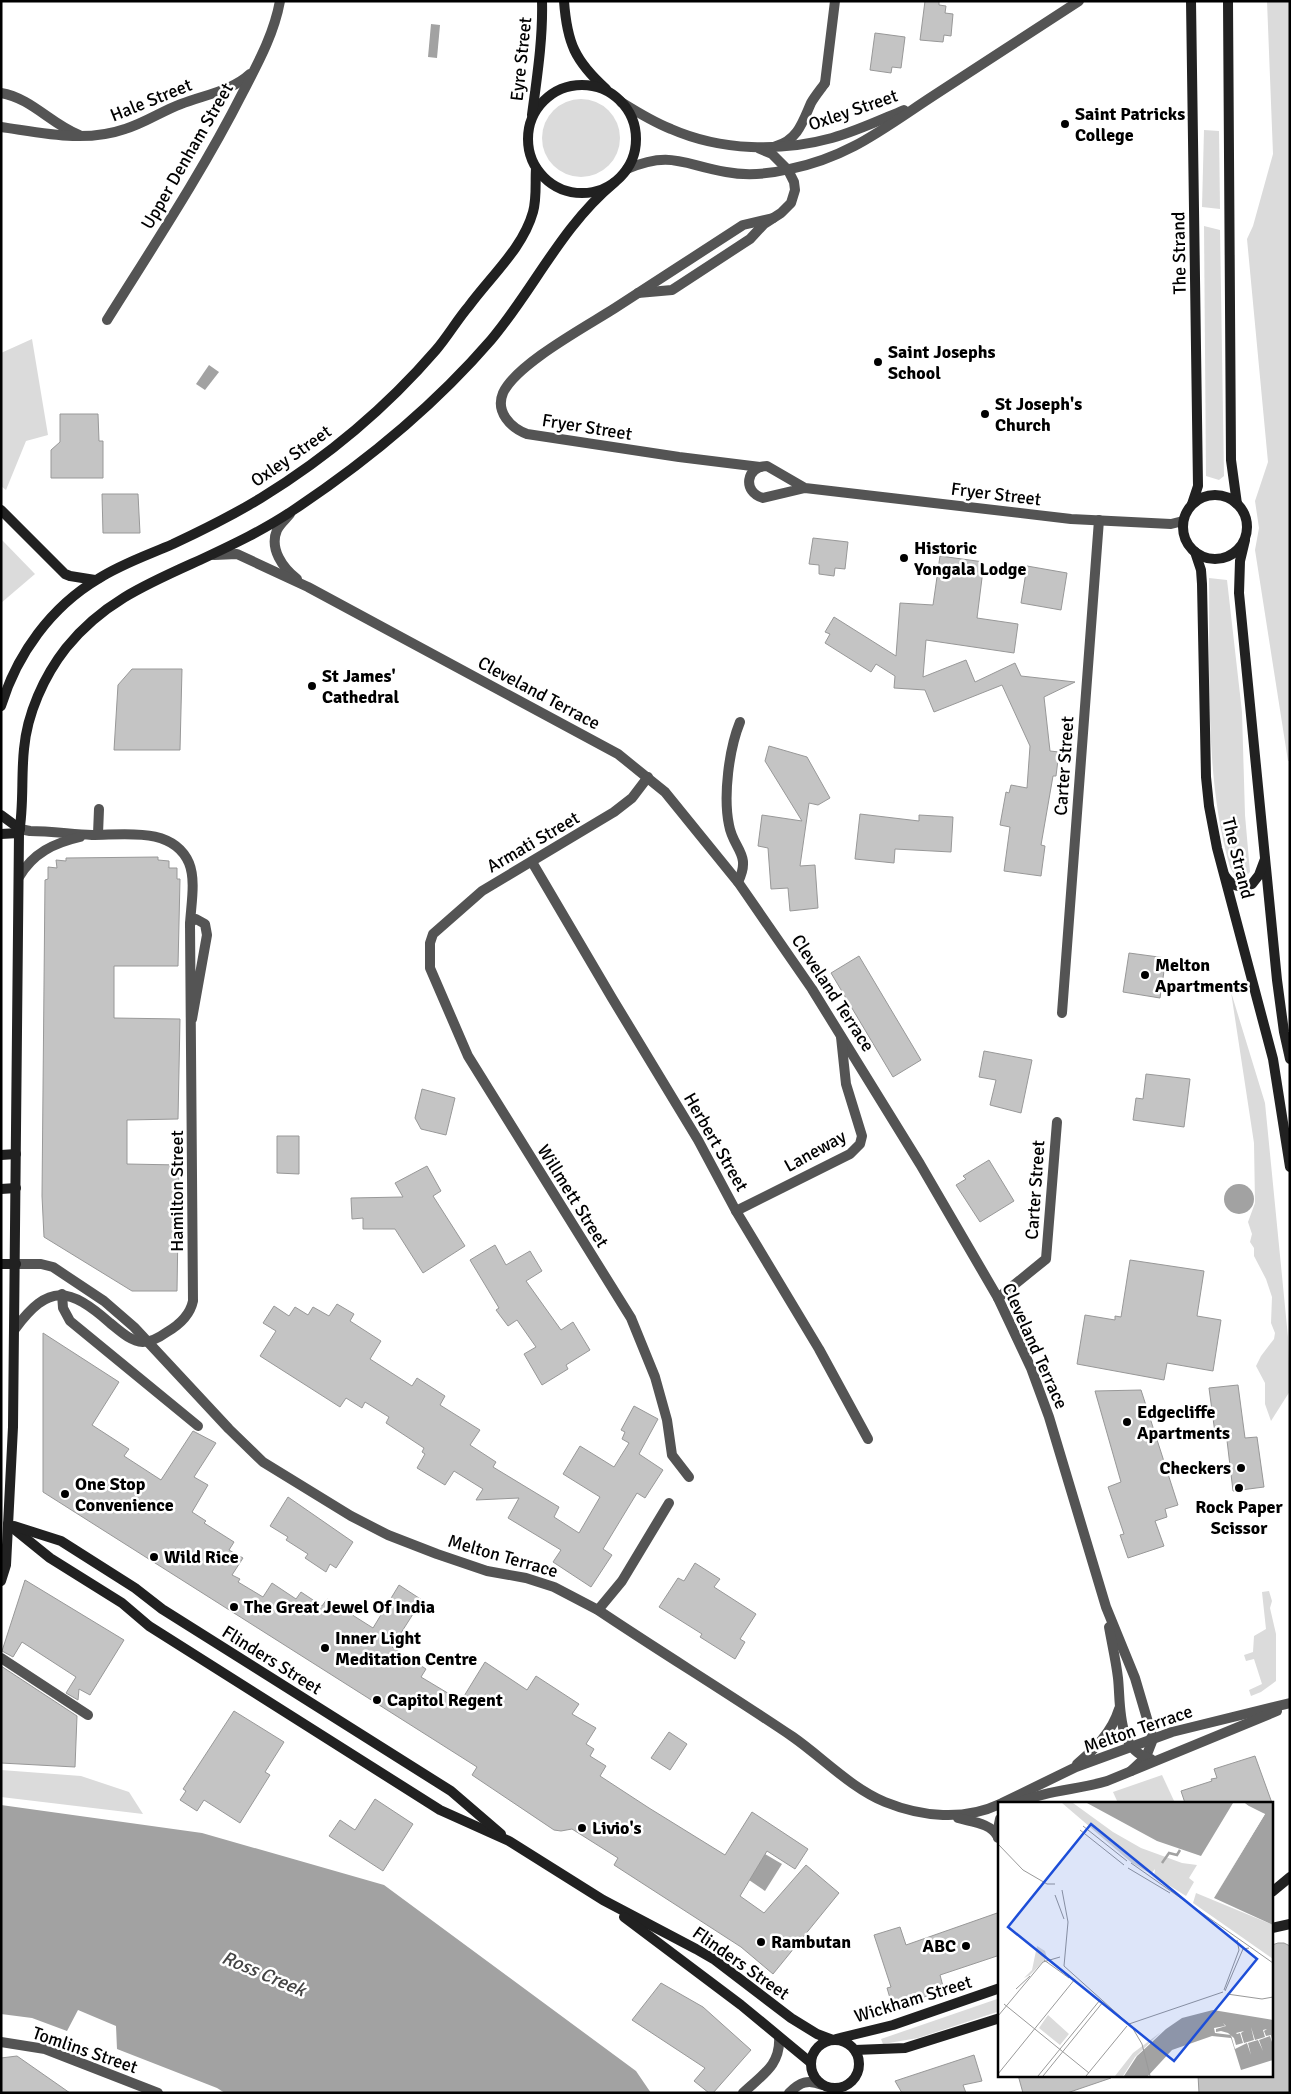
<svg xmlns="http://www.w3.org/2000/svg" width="1291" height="2094" font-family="Signika,sans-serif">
<rect width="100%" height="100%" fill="#fff"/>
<!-- green -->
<g fill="#dbdbdb">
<path d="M1267,1H1290V761H1288L1255,550L1259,528L1255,501L1268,462L1247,239L1253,226L1273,154Z"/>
<circle cx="581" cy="138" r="39"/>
<path d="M1204,130L1219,131L1220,209L1202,207Z"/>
<path d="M1204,226L1220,230L1224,476L1219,480L1206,476Z"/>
<path d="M32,339L48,435L26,441L6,490L1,486V353Z"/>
<path d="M1,539L35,574L1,603Z"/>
<path d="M1209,578L1227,580L1242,712L1245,815L1250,872L1245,877L1235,876L1230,867C1204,778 1210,670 1209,578Z"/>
<path d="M1231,992L1265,1103L1288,1337L1290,1391L1271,1421L1265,1404V1383L1256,1366L1261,1356L1274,1339L1275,1333L1271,1323L1272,1297L1266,1279L1254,1256V1248L1250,1242L1252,1234L1248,1222L1255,1203L1254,1143Z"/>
<path d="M1269,1591L1272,1601L1270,1608L1276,1634V1681L1261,1692L1251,1696L1249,1690L1262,1684L1254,1659L1246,1661L1244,1655L1253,1652L1254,1636L1266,1629L1262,1592Z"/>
<path d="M1,1770L81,1776L129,1792L143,1814L1,1797Z"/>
<path d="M1162,1775L1175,1803H1118L1113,1792Z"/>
<path d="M1000,1998V2011L918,2038L883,2044L881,2039Z"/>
</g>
<!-- water -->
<g fill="#a2a2a2">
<path d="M431,24L440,25L437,58L428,57Z"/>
<path d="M209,365L219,372L205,390L196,384Z"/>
<circle cx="1239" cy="1199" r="15"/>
<path d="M1,1805L202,1833L384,1885L636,2071L651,2093H225L217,2088L117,2049L116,2026L78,2010L67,2031L32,2018L1,2014Z"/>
<path d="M765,1854L782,1864L765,1891L749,1880Z"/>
</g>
<!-- building -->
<g fill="#c4c4c4" stroke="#989898">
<path d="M925,1H939V5L946,6L945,13L953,14L951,36L944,35L943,42L920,40Z"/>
<path d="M875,33L905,37L901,68L892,67L891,73L870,70Z"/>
<path d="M60,414H98L99,441H103V478H51V450L60,442Z"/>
<path d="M102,494H138L140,533H103Z"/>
<path d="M813,538L848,542L845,569L835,568L834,576L819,574V565L809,564Z"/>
<path d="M940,556L984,562L977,618L1018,624L1014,653L926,640L923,677L966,660L975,682L1015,663L1021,676L1075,682L1044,697L1050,751L1059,752L1056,776H1053L1041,845L1045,846L1041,876L1004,871L1010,827L1000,825L1006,792L1009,793L1011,785L1027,788L1030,746L1002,685L934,712L925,690L894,688L895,676L876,664L871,672L825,643L830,634L825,632L834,617L896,656L900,603L933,605Z"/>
<path d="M1027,566L1067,573L1061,610L1021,603Z"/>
<path d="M132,669H182L180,750H114L118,685Z"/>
<path d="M769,746L807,757L830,798L818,805L809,803L800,866L815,865L818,908L790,911L788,888L771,889L768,848L758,846L762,815L802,821L765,761Z"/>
<path d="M860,814L919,821V815L953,817L951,852L895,849L894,863L855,859Z"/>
<path d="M158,857V860L169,861V868H177V879H180L178,966H114V1018L180,1019L178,1119L127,1120V1164L179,1165L177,1291H132L44,1237L42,1196L45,880L48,879V867L57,868L56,860L66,861V858Z"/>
<path d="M1129,953L1166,958L1160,998L1123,992Z"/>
<path d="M859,956L921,1060L893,1077L831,973Z"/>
<path d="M984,1051L1032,1060L1021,1113L990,1105L996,1080L979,1077Z"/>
<path d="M1146,1074L1190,1079L1184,1127L1133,1120L1136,1098L1143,1099Z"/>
<path d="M422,1089L455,1098L446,1135L421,1129L415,1118Z"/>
<path d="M277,1136H299V1174L277,1173Z"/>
<path d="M989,1160L1014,1201L980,1222L956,1185L966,1179L963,1176Z"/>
<path d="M427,1166L441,1191L433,1196L465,1246L423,1273L395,1229H363V1218L352,1219L351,1198L403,1197L395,1183Z"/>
<path d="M495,1245L506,1265L530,1251L542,1271L526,1281L561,1330L573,1322L590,1350L566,1365L568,1369L542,1385L524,1354L536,1347L517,1320L508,1326L496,1310L499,1308L470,1260Z"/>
<path d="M1130,1260L1204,1271L1197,1316L1221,1320L1213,1371L1167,1363L1164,1380L1077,1364L1085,1315L1115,1320V1316L1121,1317Z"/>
<path d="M337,1304L354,1314L350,1321L381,1341L370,1359L412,1386L417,1378L445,1396L440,1405L480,1430L470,1445L496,1462L493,1467L559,1507L554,1517L579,1533L600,1497L563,1474L580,1446L614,1467L629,1443L622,1439L625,1432L621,1430L634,1406L658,1419L639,1454L663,1470L645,1498L637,1493L603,1549L612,1555L591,1587L553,1562L561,1550L508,1518L519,1498L476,1500L483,1489L454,1471L445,1485L417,1468L425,1454L422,1452L424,1448L386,1423L389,1417L365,1402L362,1408L346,1398L340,1407L260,1356L276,1331L263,1323L274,1306L289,1316L295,1307L308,1315L313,1307L329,1316Z"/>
<path d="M43,1333L119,1382L92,1425L129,1449L124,1456L161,1480L193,1431L216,1443L194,1477L208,1485L192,1512L206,1521L204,1523L234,1542L229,1550L243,1558L232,1575L240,1579L238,1582L263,1597L272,1583L296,1599L301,1592L322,1606L327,1599L373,1628L399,1585L422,1600L392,1647L426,1669L421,1677L461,1701L485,1662L527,1690L536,1676L579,1704L572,1714L596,1728L586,1744L594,1749L590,1756L606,1766L600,1776L649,1808L725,1855L752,1812L808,1849L795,1869L767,1851L740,1896L764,1913L806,1865L839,1893L773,1974L741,1947L614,1865L618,1858L572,1829L561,1831L554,1830L472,1775L477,1767L43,1492Z"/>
<path d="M1238,1385L1245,1438L1257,1437L1264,1487L1233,1491L1226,1432L1215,1433L1209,1388Z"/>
<path d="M1141,1390L1178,1505L1165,1509L1167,1517L1155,1521L1164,1546L1128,1558L1120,1535L1124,1534L1108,1487L1121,1482L1095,1391Z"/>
<path d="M288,1497L353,1542L336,1568L330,1564L326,1572L305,1558L308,1554L286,1540L288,1537L270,1526Z"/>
<path d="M695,1563L720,1579L714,1587L756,1614L740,1639L745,1642L735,1659L700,1637L702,1634L659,1607L678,1578L684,1581Z"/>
<path d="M25,1580L124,1640L90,1695L79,1689L78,1700L66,1693L76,1677L22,1642L13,1657L2,1651Z"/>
<path d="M1,1666L77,1716L75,1767L1,1763Z"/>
<path d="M234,1711L284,1742L265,1772L270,1775L240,1823L204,1800L197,1811L180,1800L186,1791L183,1789Z"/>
<path d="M669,1732L687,1744L670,1770L651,1758Z"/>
<path d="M1255,1756L1272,1803H1185L1181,1791L1212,1781L1211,1779L1217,1778L1214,1769Z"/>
<path d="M375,1799L413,1824L383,1871L329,1836L340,1820L355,1830Z"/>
<path d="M1000,1912V1955L940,1975L944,1990L893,2008L887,1988L891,1987L874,1935L900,1927L906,1945Z"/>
<path d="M1278,1943H1284L1290,1946V2093H1199L1198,2075H1272V1945Z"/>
<path d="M661,1983L703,2007L751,2050L713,2093H709L694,2081L705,2068L632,2020Z"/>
<path d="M974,2055L982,2081L963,2085L966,2093H902L895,2081Z"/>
<path d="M17,2056L70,2093H1V2058Z"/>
<path d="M1018,2075H1111V2078L1067,2093H1023Z"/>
</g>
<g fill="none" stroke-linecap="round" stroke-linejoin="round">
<!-- lane -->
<g stroke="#545454" stroke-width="10">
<path d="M776,146C798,140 803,121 811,103C815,96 821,89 825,83"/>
<path d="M638,293L672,290L750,239L764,224L781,213L791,203L795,190L794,182L788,170"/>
<path d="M98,834L99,809"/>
<path d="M62,1294L63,1308L70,1321L198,1426"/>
<path d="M1,1658L88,1715"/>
<path d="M743,2093C762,2075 781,2065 779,2037"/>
<path d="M789,2093C800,2082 808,2079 822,2085"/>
</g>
<!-- street -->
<g stroke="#545454" stroke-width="10">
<path d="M825,83L835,1"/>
<path d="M1,93C31,98 51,124 79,135"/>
<path d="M621,102C637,112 653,122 671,129C721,151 781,152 832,138C857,131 880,120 904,110"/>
<path d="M1,127C43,133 85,143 125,129C145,123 162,111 181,104C204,95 232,91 250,74"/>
<path d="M760,149L772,154L788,170"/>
<path d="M627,169C671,150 684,165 726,172C747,176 769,174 790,169C849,157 884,128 933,96C982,64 1030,33 1079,1"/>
<path d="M107,320C154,245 203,171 243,92C258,63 274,34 280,1"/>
<path d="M760,467L679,457L527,434C511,428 495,412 503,393C516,364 587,326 615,308C658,280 700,253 743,225L773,218"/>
<path d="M805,488L767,466C746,466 742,492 763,498L805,488L1071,519L1171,524L1183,521"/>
<path d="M290,514C286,519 280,524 277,530C269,549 283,568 297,579"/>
<path d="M214,555L237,554L308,587L618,754L665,792L738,882L812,989L920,1164L998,1298L1031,1368L1049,1417L1106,1607L1135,1678L1153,1739L1146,1757L1131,1771"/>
<path d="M648,777L632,798L614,812L482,891L433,934L430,943V968L468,1056L631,1318L655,1377L667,1420L672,1455L689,1477"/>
<path d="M20,829L30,831C50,831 71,834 92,835C124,835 173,826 189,863C196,880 191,905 190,924"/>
<path d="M532,862L612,998L698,1140L736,1211L819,1349L868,1439"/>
<path d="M19,877C33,853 54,843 80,837"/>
<path d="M738,882C752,854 733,849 729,825C723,796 729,749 740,722"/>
<path d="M1062,1013L1099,520"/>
<path d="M736,1211L850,1154L860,1144L862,1136L846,1084L841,1037"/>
<path d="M16,1264H41L53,1267L104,1301L134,1327L229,1429L263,1462L351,1516L388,1535L437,1554L487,1571L526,1578L554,1587L598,1610C662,1653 728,1693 793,1737C823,1758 851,1788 885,1802C922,1817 964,1821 1000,1804"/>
<path d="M998,1298L1046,1259L1057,1122"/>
<path d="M15,1329C49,1283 69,1287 110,1323C120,1331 130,1341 143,1342C151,1342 160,1337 167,1332C179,1325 190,1315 193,1301L190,924L192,921L196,919L205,924L207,935L192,1019"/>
<path d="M598,1610L622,1581L669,1503"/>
<path d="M1109,1627C1112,1644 1116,1661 1118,1678C1121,1705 1116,1750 1151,1759"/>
<path d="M1077,1764C1095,1749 1112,1732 1119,1709"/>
<path d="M1002,1803L1076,1767L1172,1732L1290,1703"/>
<path d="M1018,1803C1047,1790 1077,1790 1107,1781L1277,1711"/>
<path d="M958,1818C972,1822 991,1823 998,1837"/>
<path d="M998,1838V1829L1000,1819"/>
<path d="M1,2042L45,2049L158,2093"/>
</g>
<!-- secondary -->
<g stroke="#212121" stroke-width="10">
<path d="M564,1C567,43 575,61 606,89"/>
<path d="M1191,1L1198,486L1192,504"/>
<path d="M1228,1L1231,460L1237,504"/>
<circle cx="582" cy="139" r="54"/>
<path d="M532,115C537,77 543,39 542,1"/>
<circle cx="1215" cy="527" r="32"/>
<path d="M1,510L65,574L70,576L95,580"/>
<path d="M1245,540L1240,561L1239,593L1277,980L1284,1032L1290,1059"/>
<path d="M1195,552L1201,570L1202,584L1206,777L1209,806L1217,848L1273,1059L1290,1167"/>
<path d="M1,706C17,654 51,607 98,579C121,564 148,555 173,544C203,530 233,515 261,498C326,458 386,408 436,350C448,336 457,320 469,306C491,276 523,248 533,212C537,198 535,182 536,168"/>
<path d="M1,815L20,829"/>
<path d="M1,834L19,833"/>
<path d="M1225,876C1232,887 1240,888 1252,884L1259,875L1265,859"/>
<path d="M1,1155L16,1154"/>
<path d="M1,1189L16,1188"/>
<path d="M1,1264H16"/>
<path d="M8,1524L50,1558L122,1603L149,1626L440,1810L509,1841L603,1900L696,1949L715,1960L791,2018L817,2034L833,2040"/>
<path d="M14,1526L61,1541L135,1588L162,1609L451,1791L501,1834"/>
<path d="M1,1581L6,1565L13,1427L19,833C24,806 21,777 24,749C27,714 44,676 66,648C103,602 149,583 200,560C232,545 266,529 295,509C367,461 434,406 491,340C534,289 561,227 614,183"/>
<path d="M1272,1892L1290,1877"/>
<path d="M624,1917L741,2005L810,2062"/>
<path d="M1272,1928L1290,1924"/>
<path d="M836,2039L893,2025L1000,1988"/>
<circle cx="835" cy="2064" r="24"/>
<path d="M855,2050L905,2048L1000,2018"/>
</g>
</g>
<!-- markers -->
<g fill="#000" stroke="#fff" stroke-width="2">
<circle cx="1065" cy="124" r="5"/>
<circle cx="878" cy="362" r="5"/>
<circle cx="985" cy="414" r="5"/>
<circle cx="904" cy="558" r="5"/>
<circle cx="312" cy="686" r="5"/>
<circle cx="1145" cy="975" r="5"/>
<circle cx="1127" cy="1422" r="5"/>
<circle cx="1241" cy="1468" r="5"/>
<circle cx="1239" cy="1488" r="5"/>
<circle cx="65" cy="1494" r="5"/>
<circle cx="154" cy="1557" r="5"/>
<circle cx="234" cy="1607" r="5"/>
<circle cx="325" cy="1648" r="5"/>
<circle cx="377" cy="1700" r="5"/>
<circle cx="582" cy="1828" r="5"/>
<circle cx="761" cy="1942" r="5"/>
<circle cx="966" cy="1946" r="5"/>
</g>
<g text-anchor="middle" stroke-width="5" stroke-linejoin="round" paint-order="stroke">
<!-- street labels -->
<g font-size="18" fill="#000" stroke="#fff">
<text transform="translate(521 59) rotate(-84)" y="6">Eyre Street</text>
<text transform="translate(151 100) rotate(-22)" y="6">Hale Street</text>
<text transform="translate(853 110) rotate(-19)" y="6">Oxley Street</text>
<text transform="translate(187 156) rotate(-60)" y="6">Upper Denham Street</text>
<text transform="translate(1179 253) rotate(-91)" y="6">The Strand</text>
<text transform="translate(587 427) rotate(9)" y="6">Fryer Street</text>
<text transform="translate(291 456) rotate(-35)" y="6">Oxley Street</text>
<text transform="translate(996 494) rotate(7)" y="6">Fryer Street</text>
<text transform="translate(539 693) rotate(28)" y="6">Cleveland Terrace</text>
<text transform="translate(1064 766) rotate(-86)" y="6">Carter Street</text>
<text transform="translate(533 842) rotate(-30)" y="6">Armati Street</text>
<text transform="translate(1238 858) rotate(76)" y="6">The Strand</text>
<text transform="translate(833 993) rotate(57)" y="6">Cleveland Terrace</text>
<text transform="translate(716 1142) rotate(60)" y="6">Herbert Street</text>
<text transform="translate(815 1151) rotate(-29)" y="6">Laneway</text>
<text transform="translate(1035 1190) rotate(-86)" y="6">Carter Street</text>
<text transform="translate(177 1191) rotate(-90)" y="6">Hamilton Street</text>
<text transform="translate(573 1196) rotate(58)" y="6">Willmett Street</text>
<text transform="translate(1035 1346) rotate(66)" y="6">Cleveland Terrace</text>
<text transform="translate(503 1556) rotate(16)" y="6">Melton Terrace</text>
<text transform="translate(272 1660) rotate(32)" y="6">Flinders Street</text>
<text transform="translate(1138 1729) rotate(-19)" y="6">Melton Terrace</text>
<text transform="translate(741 1963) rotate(35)" y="6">Flinders Street</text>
<text transform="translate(913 1999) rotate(-17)" y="6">Wickham Street</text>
<text transform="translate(85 2050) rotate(19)" y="6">Tomlins Street</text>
</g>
<!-- poi labels -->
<g font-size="18" font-weight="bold" fill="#000" stroke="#fff" text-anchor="start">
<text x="1075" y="120">Saint Patricks<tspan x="1075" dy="21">College</tspan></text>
<text x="888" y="358">Saint Josephs<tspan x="888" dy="21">School</tspan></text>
<text x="995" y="410">St Joseph's<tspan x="995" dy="21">Church</tspan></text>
<text x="914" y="554">Historic<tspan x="914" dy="21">Yongala Lodge</tspan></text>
<text x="322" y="682">St James'<tspan x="322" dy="21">Cathedral</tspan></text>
<text x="1155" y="971">Melton<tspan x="1155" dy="21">Apartments</tspan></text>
<text x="1137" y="1418">Edgecliffe<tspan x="1137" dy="21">Apartments</tspan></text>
<text x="1231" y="1474" text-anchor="end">Checkers</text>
<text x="75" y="1490">One Stop<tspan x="75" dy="21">Convenience</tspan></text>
<text x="1239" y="1513" text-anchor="middle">Rock Paper<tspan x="1239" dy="21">Scissor</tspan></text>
<text x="164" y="1563">Wild Rice</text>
<text x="244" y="1613">The Great Jewel Of India</text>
<text x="335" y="1644">Inner Light<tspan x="335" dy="21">Meditation Centre</tspan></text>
<text x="387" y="1706">Capitol Regent</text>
<text x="592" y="1834">Livio's</text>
<text x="771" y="1948">Rambutan</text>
<text x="956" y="1952" text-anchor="end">ABC</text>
</g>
<!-- water labels -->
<g font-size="19" font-style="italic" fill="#434343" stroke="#fff">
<text transform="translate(264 1973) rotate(23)" y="7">Ross Creek</text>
</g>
</g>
<!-- overview -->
<g transform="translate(998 1802)">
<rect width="275" height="275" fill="#fff"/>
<path d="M64,1H75L115,30L143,46L184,61L199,63L191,76L196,80L188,94L156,74L157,67L153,72L134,61ZM198,91L275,123V157L195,101ZM39,144L47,149L49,156L32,173L26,176L34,168ZM50,213L71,232L62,243L41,226ZM163,230L137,255L125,274H117L135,251Z" fill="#dbdbdb"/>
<path d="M89,1H235L203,54L159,39ZM247,1H275V123L216,96L267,12L257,10ZM215,208L275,218V258L243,268L233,236L214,234L174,248L150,274H126L139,254L168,227L184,216Z" fill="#a2a2a2"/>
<path d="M245,1L267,12L216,96L265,14L252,9ZM225,221L228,224L218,227V230L223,229L230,231L236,236L238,243L245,241L242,231L239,232L238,231L246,229L243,231L246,241L256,238L253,225L257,238L267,235L265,228L269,227L266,229L268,234L273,233L275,243L272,234L261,238L265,249L260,238L250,241L253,253L249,241L237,247L233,233L217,231L216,226L227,224Z" fill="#fff"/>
<path fill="none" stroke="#a2a2a2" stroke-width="2.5" d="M164,61L171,51L179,53L182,48"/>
<path fill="none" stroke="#999" stroke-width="1" d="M85,24L129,59M82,28L126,63M0,42L25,68L49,82H57M133,61L275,161M130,66L172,91M64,88L70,120L66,164L134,225L144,242L152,274M57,93L66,117M46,158L71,176M18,187L32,174M226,188L241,148L239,138M227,189L245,147L251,146M229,192L264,197L275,195M6,202L91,271M0,214L45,160L62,155M131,222L225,190M0,272L77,177M40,274L102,198M45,274L105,200M88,274L129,224"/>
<path fill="#1d4ed8" fill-opacity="0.15" stroke="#1d4ed8" stroke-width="2.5" d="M93,22L259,157L176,259L10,125Z"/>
<rect width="275" height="275" fill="none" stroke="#000" stroke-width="2.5"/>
</g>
<!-- border -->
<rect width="1291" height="2094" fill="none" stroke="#000000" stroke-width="5"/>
</svg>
